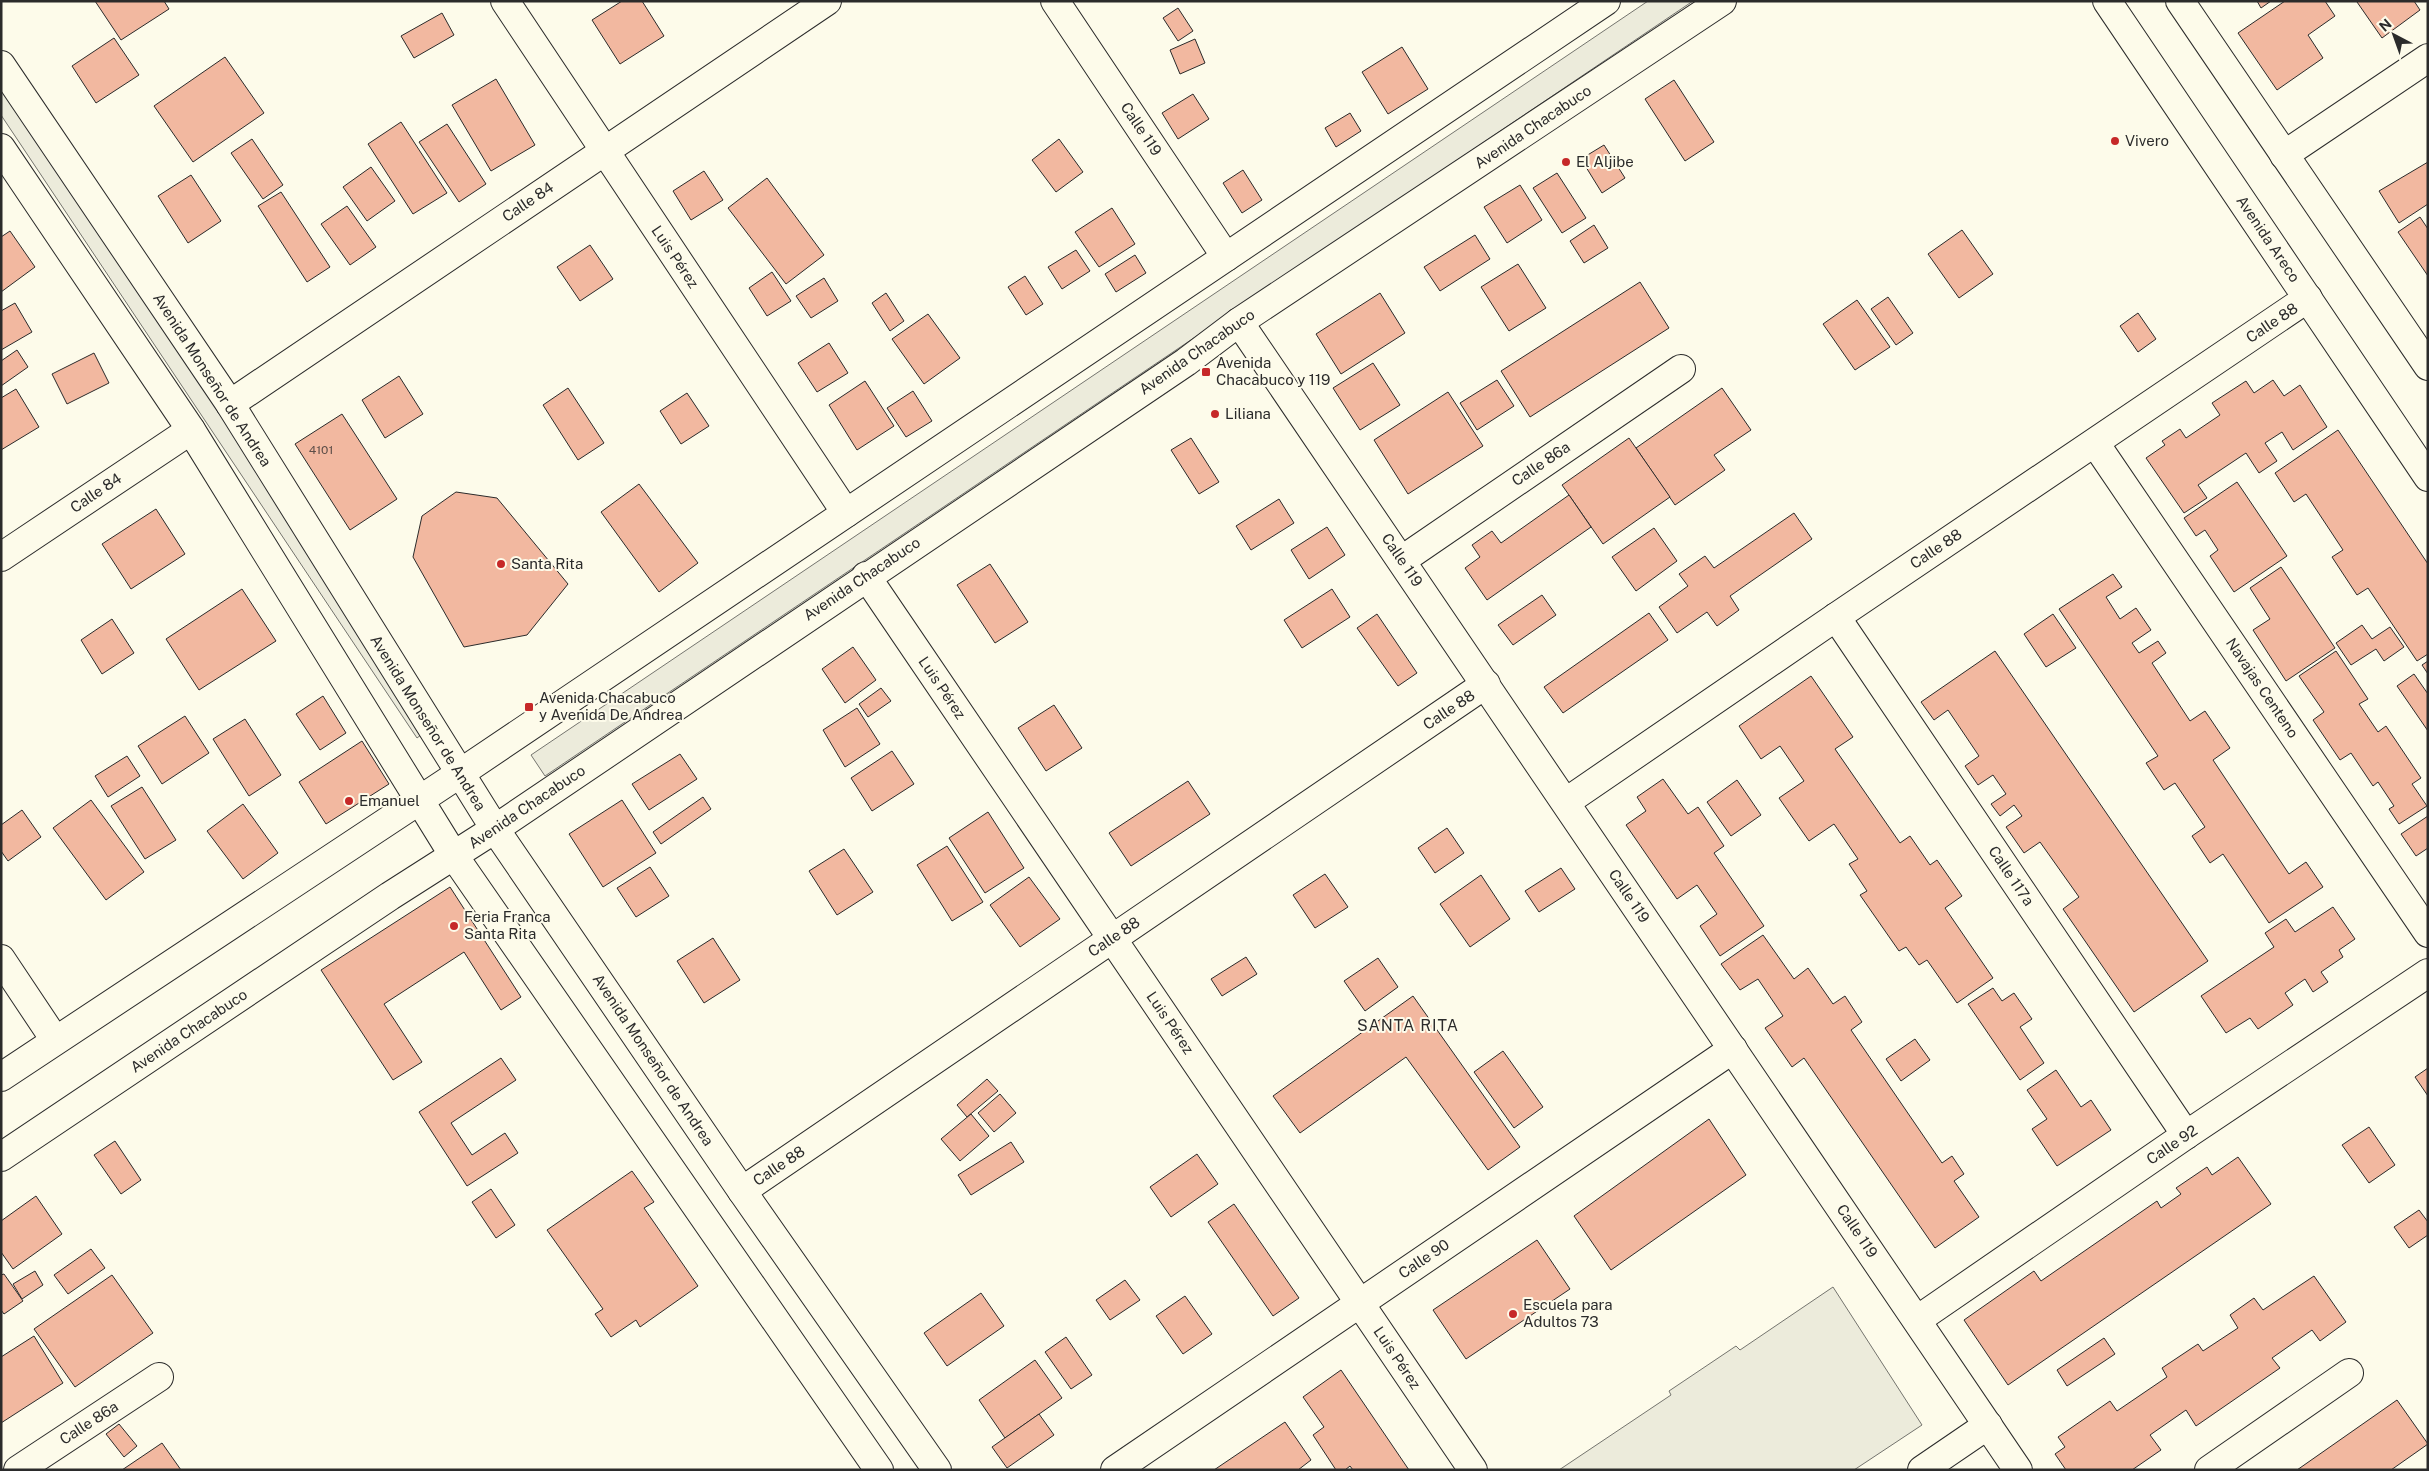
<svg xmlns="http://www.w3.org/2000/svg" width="2429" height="1471" font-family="'Public Sans',sans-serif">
<rect width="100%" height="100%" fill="#fdfbea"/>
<!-- green -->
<g fill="#ecebdb" stroke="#74746e">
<path d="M1648,1H1693L545,776L531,755Z"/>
<path d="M1,87L430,728L417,738L1,115Z"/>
<path d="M1833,1287L1922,1425L1854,1470H1559L1671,1395L1669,1391L1736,1346L1740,1350Z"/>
</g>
<!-- building -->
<g fill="#f2b8a0" stroke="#2b2b2b">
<path d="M95,1H164L169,9L121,40Z"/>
<path d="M622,1H642L664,36L620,64L592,20Z"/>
<path d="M2257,1H2271L2261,8Z"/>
<path d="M2285,1H2325L2335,16L2308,35L2323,58L2277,90L2238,33Z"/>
<path d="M2358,1H2414L2420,10L2382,38L2357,2Z"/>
<path d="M1178,8L1193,31L1178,41L1163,18Z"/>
<path d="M442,13L454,35L414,58L401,36Z"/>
<path d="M114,38L139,75L96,103L72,66Z"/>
<path d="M1195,39L1205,63L1180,74L1170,50Z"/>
<path d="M1402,47L1428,89L1388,114L1362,72Z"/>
<path d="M225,57L264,113L193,162L154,106Z"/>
<path d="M496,79L535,145L491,171L452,105Z"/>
<path d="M1674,80L1714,142L1685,161L1645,99Z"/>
<path d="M1193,94L1209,119L1178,139L1162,113Z"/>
<path d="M1350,113L1361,131L1336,147L1325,128Z"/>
<path d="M401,122L447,193L413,214L368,144Z"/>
<path d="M447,124L486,184L459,202L419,142Z"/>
<path d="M252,139L283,185L263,199L231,153Z"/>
<path d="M1059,139L1083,172L1056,192L1032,160Z"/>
<path d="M1604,145L1625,178L1602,193L1581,159Z"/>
<path d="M2428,162V204L2399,223L2379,191Z"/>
<path d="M371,167L395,201L367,221L343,187Z"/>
<path d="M1243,170L1262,200L1242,213L1223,183Z"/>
<path d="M704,171L723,200L691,220L673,191Z"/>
<path d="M1557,173L1586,218L1562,233L1533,188Z"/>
<path d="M191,175L221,221L188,243L158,196Z"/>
<path d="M767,178L824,255L786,284L728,208Z"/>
<path d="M1520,185L1542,220L1507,243L1484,207Z"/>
<path d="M281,192L330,267L307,282L258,206Z"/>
<path d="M347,206L376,247L350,265L321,224Z"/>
<path d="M1112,208L1135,244L1099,267L1075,232Z"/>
<path d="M2420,217L2428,229V276L2398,232Z"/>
<path d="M1594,225L1608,248L1584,263L1570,241Z"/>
<path d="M1962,230L1993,274L1959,298L1928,254Z"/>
<path d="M10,231L35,267L1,292V237Z"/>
<path d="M1475,235L1490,259L1440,291L1424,267Z"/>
<path d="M590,245L613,279L580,301L557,267Z"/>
<path d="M1076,250L1090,271L1062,289L1048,267Z"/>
<path d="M1135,255L1146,273L1116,292L1105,274Z"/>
<path d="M1518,264L1546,308L1509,331L1481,287Z"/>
<path d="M772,272L791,301L767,316L749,288Z"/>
<path d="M1025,276L1043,304L1026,315L1008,287Z"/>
<path d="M824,278L838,301L811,318L796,296Z"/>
<path d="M1640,282L1669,328L1530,417L1501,371Z"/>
<path d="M886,293L904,321L890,331L872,303Z"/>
<path d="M1380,293L1405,333L1341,374L1316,334Z"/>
<path d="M1888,297L1913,333L1896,345L1871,309Z"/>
<path d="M1857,300L1890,347L1855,370L1823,324Z"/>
<path d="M15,303L32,332L1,350V311Z"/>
<path d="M2138,313L2156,339L2138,352L2120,326Z"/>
<path d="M928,314L960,358L924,384L892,339Z"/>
<path d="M829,343L848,373L817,392L798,363Z"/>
<path d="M17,350L28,367L1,386V361Z"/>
<path d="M94,353L109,383L67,404L52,374Z"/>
<path d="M1373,363L1400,405L1360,430L1333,388Z"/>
<path d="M399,376L423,414L385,438L362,400Z"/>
<path d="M1497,380L1514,406L1477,430L1460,403Z"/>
<path d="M2273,380L2284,396L2300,385L2327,427L2293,450L2282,432L2265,443L2277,461L2259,473L2246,453L2198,485L2207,498L2184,513L2146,458L2165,445L2162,441L2180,429L2186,438L2220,415L2212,403L2246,381L2254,393Z"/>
<path d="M865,381L894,426L857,450L829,405Z"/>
<path d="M568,388L604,443L578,460L543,405Z"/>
<path d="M1722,388L1751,430L1714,455L1725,470L1675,505L1636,448Z"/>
<path d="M16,389L39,427L1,450V398Z"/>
<path d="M913,391L932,421L906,437L887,408Z"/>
<path d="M1448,392L1483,446L1408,494L1374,440Z"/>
<path d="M687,393L709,426L681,444L660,411Z"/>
<path d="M342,414L397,499L350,530L295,444Z"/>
<path d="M2338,430L2428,564V654L2417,661L2368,588L2357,595L2332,557L2343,550L2306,494L2294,502L2275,473Z"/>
<path d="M1191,438L1219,482L1199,494L1171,450Z"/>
<path d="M1629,438L1670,497L1603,544L1562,485Z"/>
<path d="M2237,482L2287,556L2234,592L2210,556L2218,550L2205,530L2196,536L2184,518Z"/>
<path d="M639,484L698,563L659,592L601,512Z"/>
<path d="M456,492L497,498L568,584L527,635L464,647L413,557L422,516Z"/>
<path d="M1569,495L1591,527L1487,600L1465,568L1480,557L1472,545L1492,531L1501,543Z"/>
<path d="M1279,499L1294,523L1251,550L1236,526Z"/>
<path d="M156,509L185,554L131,589L102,544Z"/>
<path d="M1794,513L1812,539L1730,596L1739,610L1717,626L1707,612L1677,633L1659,607L1688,586L1679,574L1705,556L1714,568Z"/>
<path d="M1327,527L1345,555L1309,579L1291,550Z"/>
<path d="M1654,528L1677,561L1636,591L1612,557Z"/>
<path d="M990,564L1028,622L995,643L957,585Z"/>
<path d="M2281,567L2335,648L2286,681L2253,630L2270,619L2250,588Z"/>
<path d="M2113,574L2122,587L2106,597L2120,619L2136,608L2151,630L2132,643L2139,653L2158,641L2166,653L2152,663L2190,721L2205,711L2230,748L2213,760L2289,874L2306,862L2323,887L2269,923L2223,854L2210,863L2192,836L2205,827L2175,783L2164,790L2146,763L2158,756L2059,609Z"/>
<path d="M242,589L276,641L199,690L166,639Z"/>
<path d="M1332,589L1350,617L1302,648L1284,620Z"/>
<path d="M1542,595L1556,615L1513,645L1498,625Z"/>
<path d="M1649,613L1668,640L1563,713L1544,687Z"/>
<path d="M1377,614L1417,673L1398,686L1357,628Z"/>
<path d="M2053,614L2076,648L2046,667L2024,634Z"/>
<path d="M112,619L134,653L102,674L81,640Z"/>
<path d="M2362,625L2372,639L2390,627L2404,647L2384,661L2376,649L2351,665L2336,643Z"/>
<path d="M853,647L876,680L845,703L822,669Z"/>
<path d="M1995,651L2208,961L2134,1012L2063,909L2079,897L2040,842L2024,853L2006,827L2022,816L2014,805L2000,816L1991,804L2006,794L1993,775L1978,785L1965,766L1979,756L1948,710L1934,720L1921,702Z"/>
<path d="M2336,651L2368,699L2359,704L2378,732L2386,726L2421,778L2412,784L2427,806L2399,824L2389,809L2394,806L2378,782L2373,786L2351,753L2340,760L2313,720L2324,712L2299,676Z"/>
<path d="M2428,661V674L2422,665Z"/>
<path d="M2414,674L2428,694V731L2397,686Z"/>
<path d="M1811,676L1853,737L1835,749L1900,843L1910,836L1930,865L1937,860L1962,896L1945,908L1993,978L1957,1003L1927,960L1919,965L1906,947L1899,951L1860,895L1867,891L1849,864L1858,859L1834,824L1809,841L1779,798L1804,781L1780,746L1761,759L1739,726Z"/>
<path d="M881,688L891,701L868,717L859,704Z"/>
<path d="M323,696L346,733L320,750L296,714Z"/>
<path d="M1054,705L1082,748L1046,771L1018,728Z"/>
<path d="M857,708L880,744L845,767L823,730Z"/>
<path d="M185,716L209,753L162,784L138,746Z"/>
<path d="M245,719L281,775L249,796L213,739Z"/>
<path d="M362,741L389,784L326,824L299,782Z"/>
<path d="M892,751L914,784L872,811L851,778Z"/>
<path d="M680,754L697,779L649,810L632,784Z"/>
<path d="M127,756L140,776L108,797L95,776Z"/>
<path d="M1663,779L1688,814L1698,807L1724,846L1714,853L1764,926L1720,956L1700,926L1717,914L1697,885L1677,899L1626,825L1646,811L1637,797Z"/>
<path d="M1737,780L1761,815L1731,836L1707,802Z"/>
<path d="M1188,781L1210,814L1131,866L1109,833Z"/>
<path d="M142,787L176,840L145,859L111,806Z"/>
<path d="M703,797L711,809L661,844L653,832Z"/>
<path d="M91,800L144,872L106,900L53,828Z"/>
<path d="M622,800L656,853L603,887L569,834Z"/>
<path d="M243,804L278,853L243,879L207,831Z"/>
<path d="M22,810L41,837L8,861L1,851V825Z"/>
<path d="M988,812L1024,868L985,893L949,838Z"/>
<path d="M2428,816V848L2416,856L2401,834Z"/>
<path d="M1447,828L1464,853L1435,873L1418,848Z"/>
<path d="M947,846L983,902L952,921L917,865Z"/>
<path d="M844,849L873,892L837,915L809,871Z"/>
<path d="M650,867L669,896L636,917L617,888Z"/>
<path d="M1561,868L1575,889L1539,912L1525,891Z"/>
<path d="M1325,874L1348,907L1315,928L1293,895Z"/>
<path d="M1481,875L1510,919L1470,947L1440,904Z"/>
<path d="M1029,877L1060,919L1020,947L990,905Z"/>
<path d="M450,887L521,997L501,1010L464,952L384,1004L422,1062L393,1080L321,970Z"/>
<path d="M2333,907L2355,939L2339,950L2343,957L2321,972L2328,982L2313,992L2305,979L2285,993L2293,1005L2258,1029L2250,1018L2226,1033L2201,996L2274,947L2265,933L2286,919L2295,932Z"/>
<path d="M1763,935L1794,979L1808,968L1833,1004L1845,996L1862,1022L1851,1030L1942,1163L1952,1156L1964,1174L1954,1181L1979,1217L1935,1248L1804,1058L1792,1067L1765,1028L1783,1016L1758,979L1740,990L1721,964Z"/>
<path d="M713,938L740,980L704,1003L677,961Z"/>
<path d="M1246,957L1257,974L1222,996L1211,979Z"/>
<path d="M1378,958L1398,987L1365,1011L1344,981Z"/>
<path d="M1993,988L2002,1001L2014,993L2032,1019L2020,1027L2044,1063L2020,1080L1968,1004Z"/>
<path d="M1413,996L1520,1147L1488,1170L1406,1057L1300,1133L1273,1096Z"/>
<path d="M1915,1039L1930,1060L1901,1081L1886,1059Z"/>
<path d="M1503,1051L1543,1107L1514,1128L1474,1072Z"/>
<path d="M501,1058L516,1080L451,1123L472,1155L505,1133L518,1153L467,1186L419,1112Z"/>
<path d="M2428,1068V1096L2415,1077Z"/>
<path d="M2056,1070L2081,1107L2091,1100L2111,1130L2057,1166L2032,1129L2047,1119L2027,1090Z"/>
<path d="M987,1079L998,1091L967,1117L957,1105Z"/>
<path d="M1000,1094L1016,1113L994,1132L978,1113Z"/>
<path d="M971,1114L989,1136L960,1161L941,1139Z"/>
<path d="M1709,1119L1746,1175L1611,1270L1574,1216Z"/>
<path d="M2369,1127L2395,1165L2369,1183L2342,1145Z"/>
<path d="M115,1141L141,1180L121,1194L94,1155Z"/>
<path d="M1011,1142L1024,1162L971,1195L958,1175Z"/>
<path d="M1197,1154L1218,1184L1171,1217L1150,1187Z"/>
<path d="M2238,1157L2271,1204L2008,1385L1964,1320L2034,1271L2041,1281L2157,1201L2161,1208L2181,1194L2176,1188L2207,1167L2212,1175Z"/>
<path d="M632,1171L654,1202L644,1208L698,1286L640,1327L636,1320L611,1337L595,1314L603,1309L547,1230Z"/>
<path d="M491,1189L515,1225L496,1238L472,1202Z"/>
<path d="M36,1196L62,1234L13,1269L1,1252V1221Z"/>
<path d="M1234,1204L1299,1298L1273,1316L1208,1222Z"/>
<path d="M2419,1210L2428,1222V1235L2409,1248L2394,1227Z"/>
<path d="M1537,1240L1570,1289L1466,1359L1433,1310Z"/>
<path d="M91,1249L105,1268L68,1294L54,1275Z"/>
<path d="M35,1271L43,1285L22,1299L13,1284Z"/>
<path d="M4,1274L23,1301L4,1314L1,1310V1275Z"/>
<path d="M112,1275L153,1333L75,1387L34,1329Z"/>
<path d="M2314,1276L2346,1322L2320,1341L2312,1330L2272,1358L2280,1368L2196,1426L2186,1410L2150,1435L2161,1450L2132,1470H2066L2055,1454L2065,1447L2058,1437L2110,1401L2117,1411L2167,1377L2162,1368L2198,1344L2203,1351L2238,1328L2230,1315L2254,1298L2263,1310Z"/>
<path d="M1125,1280L1140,1300L1110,1320L1096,1300Z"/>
<path d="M981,1293L1004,1326L947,1366L924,1333Z"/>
<path d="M1185,1296L1212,1334L1183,1354L1156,1316Z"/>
<path d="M34,1336L63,1383L1,1423V1357Z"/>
<path d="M1066,1337L1092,1375L1071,1389L1045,1352Z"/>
<path d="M2104,1338L2115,1354L2067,1386L2057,1370Z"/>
<path d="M1035,1360L1062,1398L1005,1438L979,1400Z"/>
<path d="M1341,1370L1409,1470H1353L1350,1466L1345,1470H1336L1313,1435L1324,1427L1303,1397Z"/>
<path d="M2397,1400L2428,1444L2391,1470H2297Z"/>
<path d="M1039,1414L1054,1435L1007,1468L992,1447Z"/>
<path d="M1285,1422L1311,1460L1298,1470H1214Z"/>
<path d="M119,1424L137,1446L124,1457L106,1434Z"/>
<path d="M162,1443L181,1470H122Z"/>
</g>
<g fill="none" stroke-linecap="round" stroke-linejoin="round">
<defs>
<g id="minor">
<path d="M505,1L846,513"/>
<path d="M1055,1L1226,257"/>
<path d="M2284,155L2428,58"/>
<path d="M1239,322L2018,1470"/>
<path d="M230,404L827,1"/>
<path d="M2095,443L2428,933"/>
<path d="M1,557L191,430"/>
<path d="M1402,560L1681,369"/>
<path d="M866,576L1473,1470"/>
<path d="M1836,617L2186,1135"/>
<path d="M1566,802L1836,617L2308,298"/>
<path d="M1,959L55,1040"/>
<path d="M742,1191L1486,684"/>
<path d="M1917,1320L2186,1135L2428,973"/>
<path d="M18,1470L159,1377"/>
<path d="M1115,1470L1733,1049"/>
<path d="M1922,1470L1988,1425"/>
<path d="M2209,1470L2349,1373"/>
</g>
<g id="major">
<path d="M2107,1L2428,477"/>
<path d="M2180,1L2428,366"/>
<path d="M1,65L230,404L495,829L742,1191L937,1470"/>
<path d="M1,148L191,430L454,856L879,1470"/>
<path d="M1,1077L459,774L1606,1"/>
<path d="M1,1157L390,896L495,829L1186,362L1239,322L1722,1"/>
</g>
</defs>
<!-- minor casing -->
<use href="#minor" stroke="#2b2b2b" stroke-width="30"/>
<!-- major casing -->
<use href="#major" stroke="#2b2b2b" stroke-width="30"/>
<!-- minor -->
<use href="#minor" stroke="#fdfbea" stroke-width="28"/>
<!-- major -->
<use href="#major" stroke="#fdfbea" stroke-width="28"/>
</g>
<!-- markers -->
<g fill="#c62828" stroke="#fdfbea" stroke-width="2">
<circle cx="2115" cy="141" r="5"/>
<circle cx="1566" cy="162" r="5"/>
<rect x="1201" y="367" width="10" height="10" rx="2.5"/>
<circle cx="1215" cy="414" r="5"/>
<circle cx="501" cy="564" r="5"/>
<rect x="524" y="702" width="10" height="10" rx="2.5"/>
<circle cx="349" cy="801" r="5"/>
<circle cx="454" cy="926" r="5"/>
<circle cx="1513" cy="1314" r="5"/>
</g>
<g text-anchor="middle" stroke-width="4" stroke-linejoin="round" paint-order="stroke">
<!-- number labels -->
<g font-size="12" fill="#5d4e48">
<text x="321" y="454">4101</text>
</g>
<!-- street labels -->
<g font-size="15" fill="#2b2b2b" stroke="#fdfbea">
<text transform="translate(1533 127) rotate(-34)" y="5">Avenida Chacabuco</text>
<text transform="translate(1141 129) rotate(56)" y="5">Calle 119</text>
<text transform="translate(528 202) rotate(-34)" y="5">Calle 84</text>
<text transform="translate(2268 239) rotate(56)" y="5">Avenida Areco</text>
<text transform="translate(675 257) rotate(56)" y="5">Luis Pérez</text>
<text transform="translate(2272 323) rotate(-34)" y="5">Calle 88</text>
<text transform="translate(1197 352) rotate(-35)" y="5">Avenida Chacabuco</text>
<text transform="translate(212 380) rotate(57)" y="5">Avenida Monseñor de Andrea</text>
<text transform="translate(1541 464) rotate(-34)" y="5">Calle 86a</text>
<text transform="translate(96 493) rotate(-34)" y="5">Calle 84</text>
<text transform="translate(1936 549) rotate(-34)" y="5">Calle 88</text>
<text transform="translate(1402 560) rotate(56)" y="5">Calle 119</text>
<text transform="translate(862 579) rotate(-34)" y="5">Avenida Chacabuco</text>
<text transform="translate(942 688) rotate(56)" y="5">Luis Pérez</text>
<text transform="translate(2262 688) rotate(56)" y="5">Navajas Centeno</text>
<text transform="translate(1449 710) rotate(-34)" y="5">Calle 88</text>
<text transform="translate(428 723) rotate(58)" y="5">Avenida Monseñor de Andrea</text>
<text transform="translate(527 807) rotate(-34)" y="5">Avenida Chacabuco</text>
<text transform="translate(2011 876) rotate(56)" y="5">Calle 117a</text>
<text transform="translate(1629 896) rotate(56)" y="5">Calle 119</text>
<text transform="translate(1114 937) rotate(-34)" y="5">Calle 88</text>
<text transform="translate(1170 1023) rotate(56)" y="5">Luis Pérez</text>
<text transform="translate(189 1031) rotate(-34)" y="5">Avenida Chacabuco</text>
<text transform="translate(653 1060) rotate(56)" y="5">Avenida Monseñor de Andrea</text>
<text transform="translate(2172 1145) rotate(-34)" y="5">Calle 92</text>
<text transform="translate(779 1166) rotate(-34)" y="5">Calle 88</text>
<text transform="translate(1857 1231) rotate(56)" y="5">Calle 119</text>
<text transform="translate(1424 1259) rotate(-34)" y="5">Calle 90</text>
<text transform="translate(1397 1358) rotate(56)" y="5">Luis Pérez</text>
<text transform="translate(89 1423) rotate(-33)" y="5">Calle 86a</text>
</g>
<!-- poi labels -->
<g font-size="15" fill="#2b2b2b" stroke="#fdfbea" text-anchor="start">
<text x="2125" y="146">Vivero</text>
<text x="1576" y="167">El Aljibe</text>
<text x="1216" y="368">Avenida<tspan x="1216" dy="17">Chacabuco y 119</tspan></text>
<text x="1225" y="419">Liliana</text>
<text x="511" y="569">Santa Rita</text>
<text x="539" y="703">Avenida Chacabuco<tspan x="539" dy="17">y Avenida De Andrea</tspan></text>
<text x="359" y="806">Emanuel</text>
<text x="464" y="922">Feria Franca<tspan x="464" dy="17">Santa Rita</tspan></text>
<text x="1523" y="1310">Escuela para<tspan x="1523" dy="17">Adultos 73</tspan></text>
</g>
<!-- neighbourhood labels -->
<g font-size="16" letter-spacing="1" fill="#2b2b2b" stroke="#fdfbea">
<text x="1408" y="1031">SANTA RITA</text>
</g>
</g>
<!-- border -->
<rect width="2429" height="1471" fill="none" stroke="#2b2b2b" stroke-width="5"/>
<!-- north arrow -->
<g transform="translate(2394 35) rotate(319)" stroke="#fdfbea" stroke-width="4" paint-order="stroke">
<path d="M0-4L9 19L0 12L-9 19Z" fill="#2b2b2b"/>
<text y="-8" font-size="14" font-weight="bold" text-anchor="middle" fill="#2b2b2b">N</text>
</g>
</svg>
